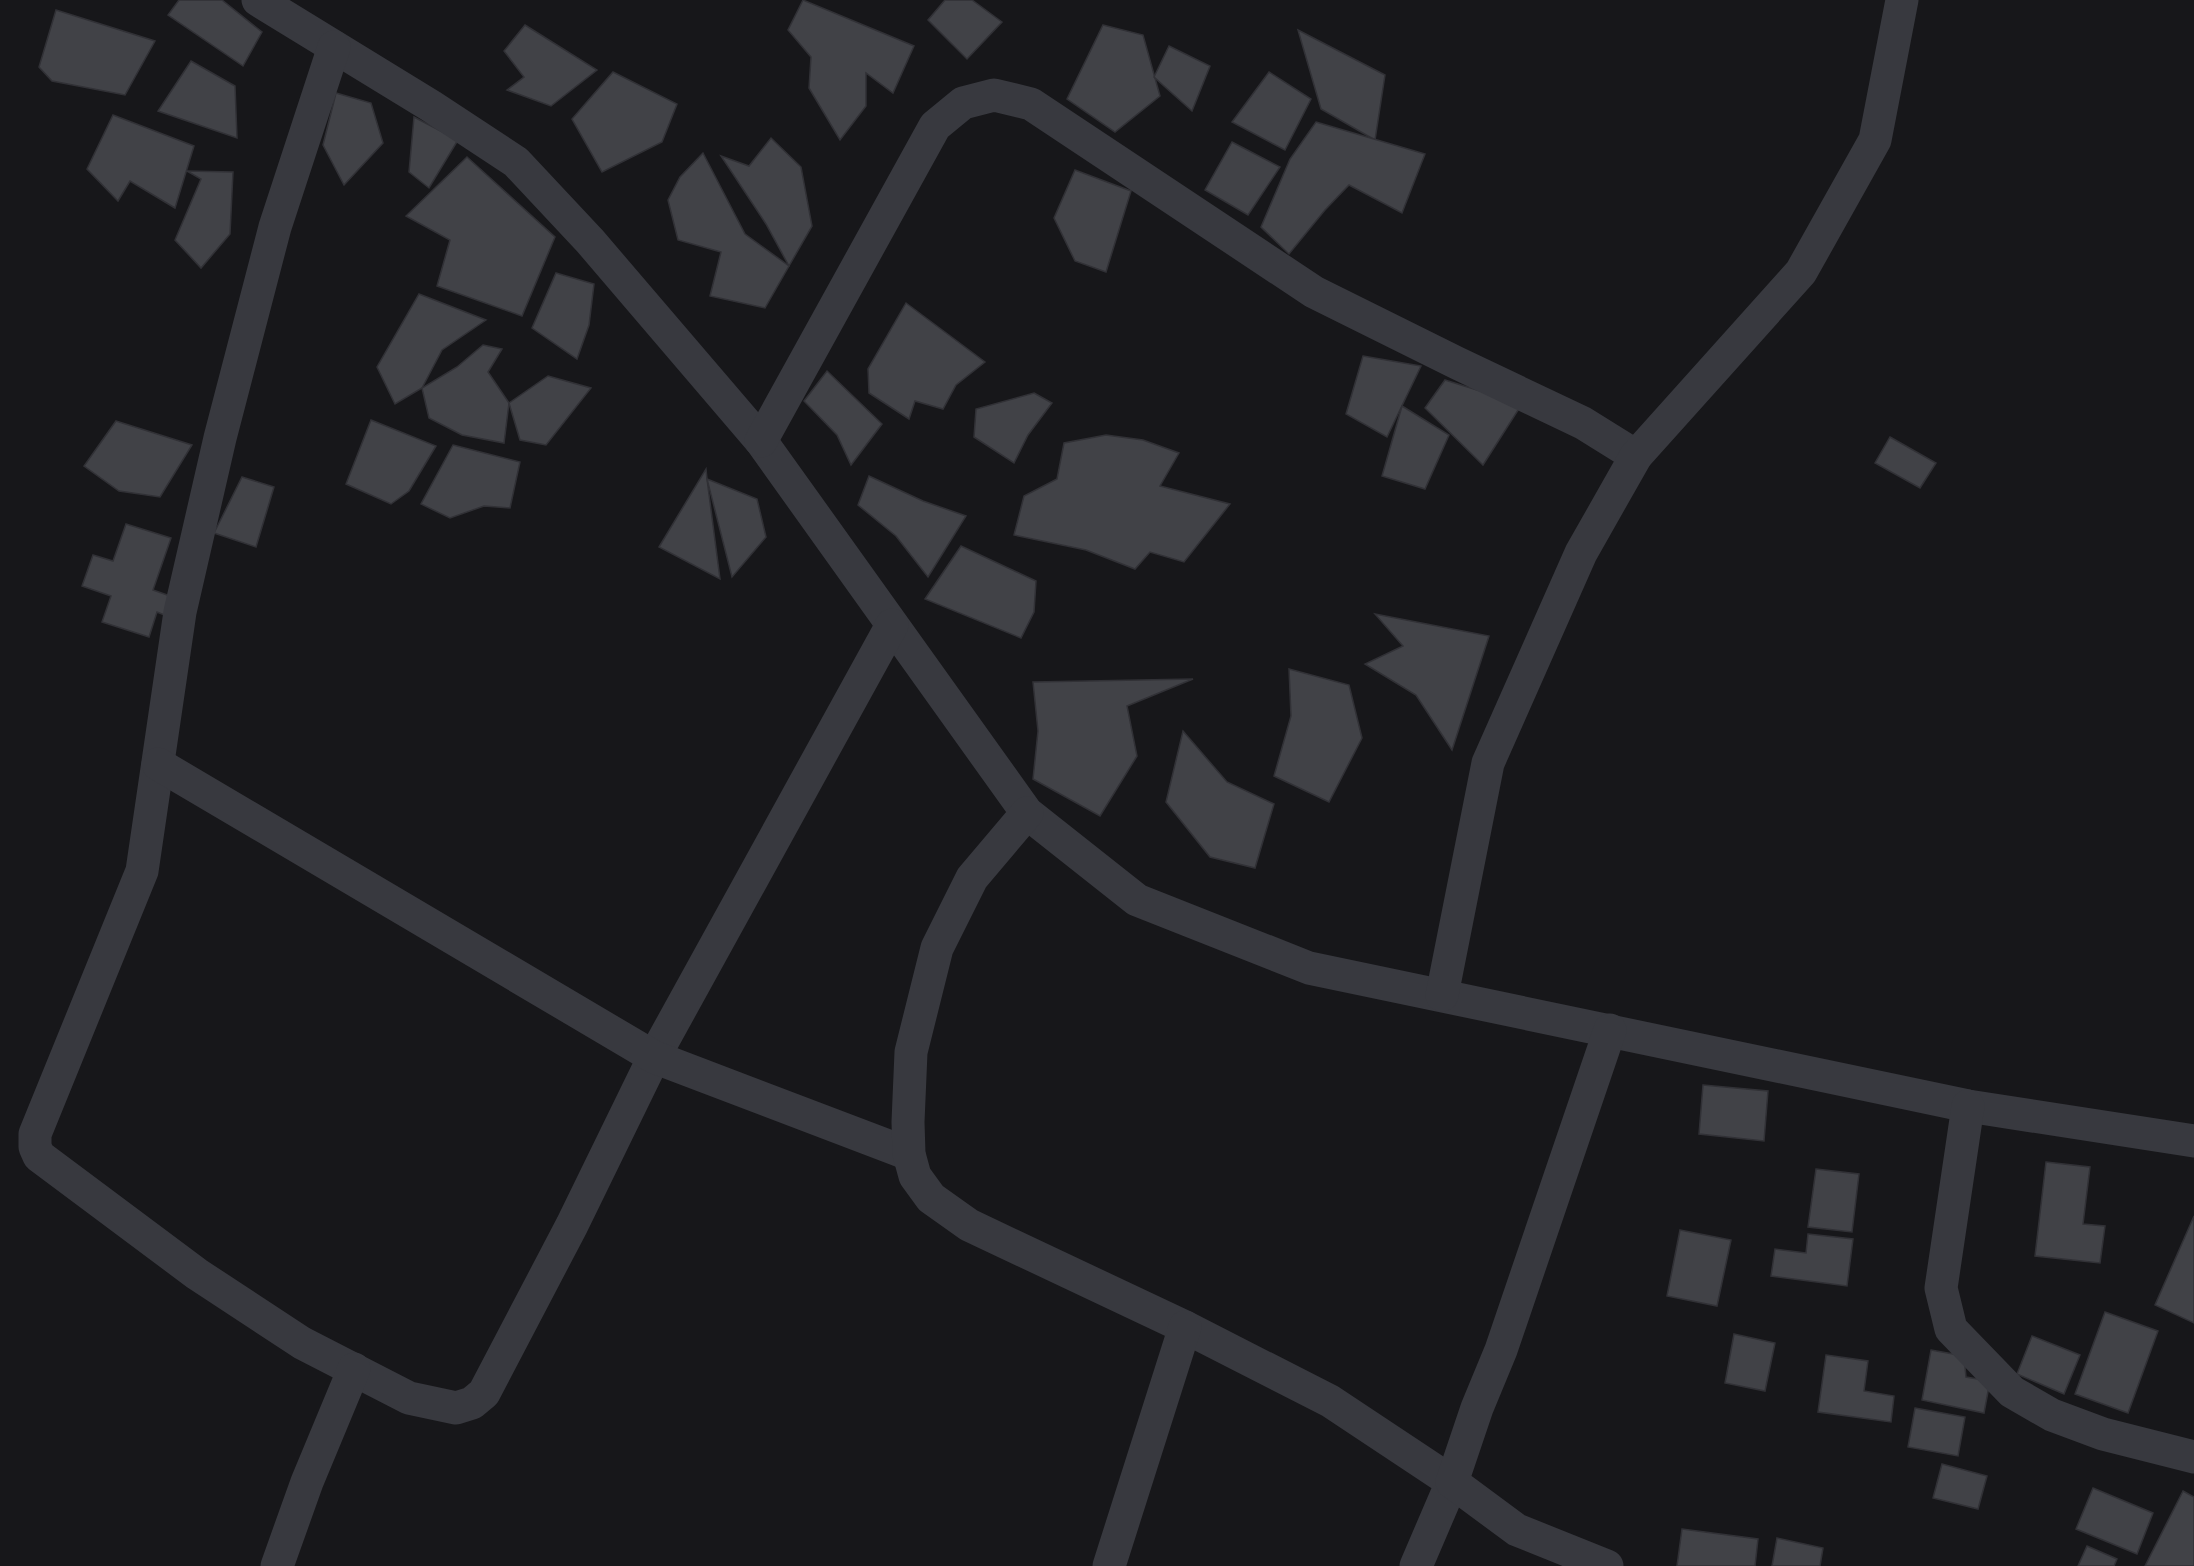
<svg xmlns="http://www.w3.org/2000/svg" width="2194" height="1566" font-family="Mulish,sans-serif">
<rect width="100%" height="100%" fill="#17171a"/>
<!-- building -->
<g fill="#414247" stroke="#313136" stroke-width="1.5">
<path d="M179,0H222L262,32L243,66L168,15Z"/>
<path d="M803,0L914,46L893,93L866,73V106L840,140L809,88L811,57L788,30Z"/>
<path d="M945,0H972L1002,22L967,59L928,20Z"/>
<path d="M56,10L155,41L125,95L52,81L39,67Z"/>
<path d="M525,25L597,70L551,106L507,90L524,77L504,51Z"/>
<path d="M1103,25L1143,35L1160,96L1115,132L1067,99Z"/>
<path d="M1298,30L1385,75L1375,140L1321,109Z"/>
<path d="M1169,46L1210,66L1192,111L1154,77Z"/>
<path d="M191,61L235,86L237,138L158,111Z"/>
<path d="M613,72L677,104L662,142L602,172L572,119Z"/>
<path d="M1269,72L1311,99L1285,150L1232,122Z"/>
<path d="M336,93L371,103L383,143L344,185L323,145Z"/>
<path d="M113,115L194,146L175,208L130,181L118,201L87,169Z"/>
<path d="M414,117L458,140L429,188L409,172Z"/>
<path d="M1316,122L1425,154L1402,213L1349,185L1325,210L1289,254L1261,227L1290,159Z"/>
<path d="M771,138L801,167L812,226L789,266L766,224L721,156L749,166Z"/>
<path d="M1232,142L1280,167L1248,215L1205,190Z"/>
<path d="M703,153L745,234L789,266L765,308L710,296L721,252L678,240L668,200L680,177Z"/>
<path d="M467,157L555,237L522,316L437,286L450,240L406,216Z"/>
<path d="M1075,170L1131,191L1106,272L1075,261L1054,218Z"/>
<path d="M187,171L233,172L230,234L201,268L175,240L201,179Z"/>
<path d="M556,273L594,284L589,325L577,359L532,328Z"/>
<path d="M419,294L486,320L442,350L422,388L395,404L377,367Z"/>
<path d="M906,303L985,362L956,385L943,409L915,401L909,419L869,393L868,369Z"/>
<path d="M483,345L502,349L488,372L509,403L504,443L462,435L429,418L422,388L457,367Z"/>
<path d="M1363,356L1421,366L1387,437L1346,414Z"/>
<path d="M827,371L882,424L851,465L837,435L804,401Z"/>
<path d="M548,376L591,388L546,445L520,440L509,403Z"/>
<path d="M1445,380L1522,404L1483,465L1425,408Z"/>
<path d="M1034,393L1052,403L1028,435L1014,463L974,437L976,409Z"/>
<path d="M1402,406L1449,435L1425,489L1382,476Z"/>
<path d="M371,420L436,446L409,491L391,504L346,484Z"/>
<path d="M116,421L192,445L160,497L119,491L84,466Z"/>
<path d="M1106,435L1143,440L1179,453L1160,486L1230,504L1184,562L1150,552L1135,569L1086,550L1014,535L1024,496L1057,479L1064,443Z"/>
<path d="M1890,437L1936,463L1920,488L1875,463Z"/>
<path d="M453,445L520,462L510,508L484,506L450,518L421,504Z"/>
<path d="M706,469L707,479L720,579L659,547Z"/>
<path d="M869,476L923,501L966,516L928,577L896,536L858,505Z"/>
<path d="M242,477L274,487L256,547L214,533Z"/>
<path d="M707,479L757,499L766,537L732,577Z"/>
<path d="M126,524L171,538L153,590L173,597L167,616L157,612L149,637L102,622L111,596L82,586L93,555L113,561Z"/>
<path d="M961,546L1036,581L1034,612L1021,638L925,599Z"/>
<path d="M1375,614L1489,636L1452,750L1416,695L1365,664L1403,646Z"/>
<path d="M1289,669L1349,685L1362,738L1329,802L1274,776L1291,716Z"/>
<path d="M1193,679L1127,706L1137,756L1100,816L1033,779L1038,731L1033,682Z"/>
<path d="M1183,731L1227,782L1274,804L1255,868L1210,857L1166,802Z"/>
<path d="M1703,1085L1768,1091L1764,1141L1699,1134Z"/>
<path d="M2046,1162L2090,1167L2083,1224L2105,1226L2100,1263L2035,1256Z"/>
<path d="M1816,1169L1859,1174L1852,1232L1808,1227Z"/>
<path d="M2194,1216V1323L2155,1305Z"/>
<path d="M1680,1230L1731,1240L1717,1306L1667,1296Z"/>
<path d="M1808,1234L1853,1239L1847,1286L1771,1276L1775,1249L1806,1253Z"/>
<path d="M2105,1312L2158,1331L2128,1413L2075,1394Z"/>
<path d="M1734,1334L1775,1343L1765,1391L1725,1383Z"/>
<path d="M2032,1336L2080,1355L2064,1394L2017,1374Z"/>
<path d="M1931,1350L1964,1356L1966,1377L1990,1381L1984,1413L1922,1400Z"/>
<path d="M1826,1355L1868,1361L1864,1391L1894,1396L1891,1422L1818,1412Z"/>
<path d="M1915,1408L1965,1417L1958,1456L1908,1447Z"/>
<path d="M1942,1464L1987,1476L1978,1509L1933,1498Z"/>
<path d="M2093,1488L2153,1513L2137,1554L2076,1529Z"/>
<path d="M2183,1491L2194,1497V1566H2145Z"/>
<path d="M1682,1529L1758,1539L1755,1566H1677Z"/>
<path d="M1777,1538L1823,1548L1820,1566H1772Z"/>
<path d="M2087,1546L2117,1559L2114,1566H2078Z"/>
</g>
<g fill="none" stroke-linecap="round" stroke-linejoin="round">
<!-- minor -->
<g stroke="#38393f" stroke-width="33">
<path d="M258,0L431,106L516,162L590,241L761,441L1027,813L1137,900L1309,968L1968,1106L2194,1141"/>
<path d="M334,47L275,227L220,438L180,612L142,871L35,1134V1147L39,1156L197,1274L302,1343L409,1398L456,1408L472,1403L484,1393L572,1225L654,1057L892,625"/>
<path d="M761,441L935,126L963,103L994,95L1031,104L1314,292L1457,363L1583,423L1636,456"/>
<path d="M158,764L654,1057L909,1154"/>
<path d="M1027,813L972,878L937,948L911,1052L908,1122L909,1154L915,1176L931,1198L969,1225L1185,1327L1330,1401L1452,1482L1416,1566"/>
<path d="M1442,995L1488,763L1581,553L1636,456L1801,272L1875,140L1902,0"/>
<path d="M1968,1106L1941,1288L1951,1329L2012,1392L2052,1415L2103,1434L2194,1457"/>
<path d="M277,1566L307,1482L354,1369"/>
<path d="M1109,1566L1185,1327"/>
<path d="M1607,1566L1517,1530L1452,1482L1477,1408L1501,1350L1610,1030"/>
</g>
</g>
</svg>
